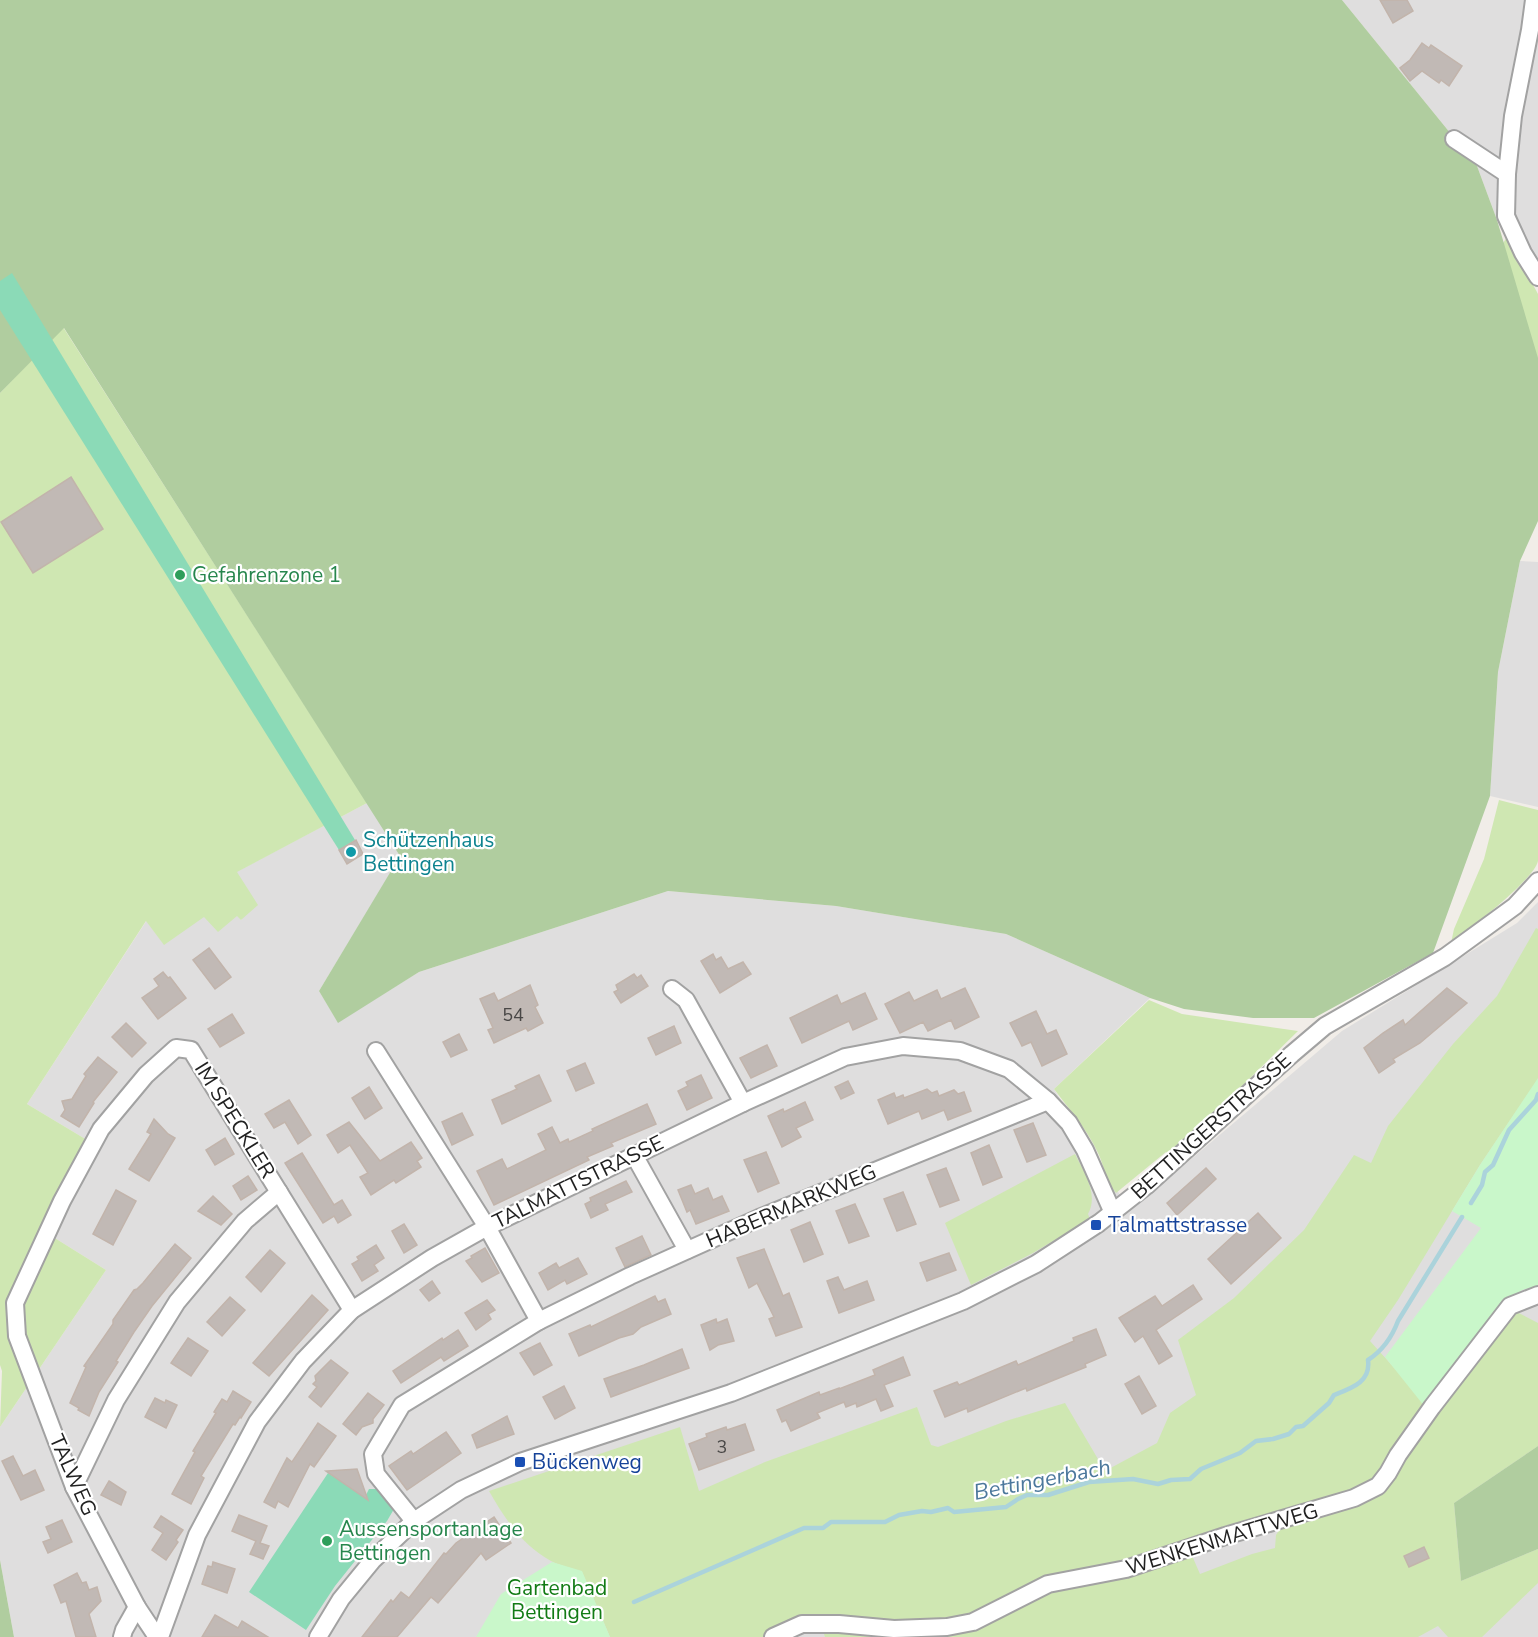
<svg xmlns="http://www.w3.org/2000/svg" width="1538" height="1637" font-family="'Nunito Sans',sans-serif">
<rect width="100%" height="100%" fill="#f1ede8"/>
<!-- residential -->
<g fill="#dfdede">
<path d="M1342,0H1538V263L1497,220L1477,166Z"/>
<path d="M1520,561L1538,562V807L1490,796L1498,672Z"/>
<path d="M367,803L401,856L319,991L338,1022L419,972L668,891L836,906L1006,934L1150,998L1054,1089L1130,1211L1342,1031L1517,923L1538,902V1446L1454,1503L1461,1581L1538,1549V1637H14L0,1560V1427L106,1270L42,1230L87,1140L27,1104L147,920L237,915L242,920L236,872Z"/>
</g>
<!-- grass -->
<g fill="#cfe7b2" fill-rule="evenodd">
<path d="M1507,237L1538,294V415L1500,248Z"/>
<path d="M63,327L367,803L237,872L258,905L241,920L237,916L218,932L204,917L164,945L146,921L27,1104L87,1140L42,1230L106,1270L0,1427L2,1371L0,1365V393Z"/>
<path d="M1499,800L1538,810C1538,825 1538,847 1538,861C1534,880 1468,930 1451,943L1454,929L1484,859Z"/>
<path d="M1536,928L1538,929V1079L1480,1165L1398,1300L1370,1341L1435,1413L1517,1312L1538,1323V1446L1454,1503L1461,1581L1538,1549V1583L1482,1637H1448L1438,1626L1418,1637H825L822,1628L767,1637H610L582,1572C572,1568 560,1566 551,1561C522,1545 505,1519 489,1491L680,1427L699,1491L765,1462L917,1407L931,1445L938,1447L1006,1421L1065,1403L1105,1471L1157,1443L1170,1413L1196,1395L1178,1340L1234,1298L1304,1230L1354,1155L1371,1163L1388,1126L1453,1044L1497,996ZM1281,1527L1276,1535L1275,1548L1252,1554L1200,1574L1190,1551Z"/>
<path d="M1149,1000L1182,1014L1298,1031L1171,1156L1166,1152L1116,1193C1104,1179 1105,1166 1097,1151C1086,1128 1069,1109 1054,1089Z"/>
<path d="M1075,1154C1084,1172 1099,1194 1088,1214L1090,1219L1033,1253L971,1285L945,1223Z"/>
</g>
<!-- forest -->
<g fill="#b0cd9f">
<path d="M0,0H1342L1477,166L1497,220L1538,358V521L1520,561L1498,672L1490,796L1433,953L1314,1018H1253L1184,1009L1150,998L1006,934L836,906L668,891L419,972L338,1023L319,991L400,856L64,328L0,393Z"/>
<path d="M1538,1446V1549L1461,1581L1454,1503Z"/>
<path d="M0,1560L14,1637H0Z"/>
</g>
<!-- park -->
<g fill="#c9f7ca">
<path d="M1538,1078V1286L1522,1290L1500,1307L1425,1407L1385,1357L1481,1228L1452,1211L1480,1165Z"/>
<path d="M552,1562L582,1571L610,1637H476L501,1594Z"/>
</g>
<!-- pitch -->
<g fill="#8bdab7">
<path d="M12,273L355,840L339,850L0,310V281Z"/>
<path d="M328,1473L365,1497L369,1489H378L394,1509L387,1521L335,1586L306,1630L249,1592Z"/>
</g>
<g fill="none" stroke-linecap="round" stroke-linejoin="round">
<!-- stream -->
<g stroke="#abd3db" stroke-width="4.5">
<path d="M1471,1203L1482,1185L1485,1172L1493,1165L1509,1130L1536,1100L1538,1094"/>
<path d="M634,1602L804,1528H823L831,1522H885L899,1515L922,1511L931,1512L948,1508L954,1512L1006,1507L1018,1499L1027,1495H1048L1089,1482L1133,1479L1158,1484L1171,1480L1190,1479L1201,1469L1240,1453L1256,1441L1273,1439L1289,1434L1296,1427L1303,1426L1329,1403L1334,1395C1352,1388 1371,1382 1368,1360C1382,1351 1392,1337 1398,1321L1462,1217"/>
</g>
</g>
<!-- building -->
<g fill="#c1b9b5" stroke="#c2b4ab" stroke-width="1.5">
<path d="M1380,0H1407L1413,11L1393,23Z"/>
<path d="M1422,43L1429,48L1431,45L1462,66L1449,86L1441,80L1439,83L1422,71L1410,81L1400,68L1410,60Z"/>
<path d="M71,477L103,529L33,573L1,522Z"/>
<path d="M356,840L363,854L347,864L339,850Z"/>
<path d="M209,948L231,977L215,989L193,960Z"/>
<path d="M713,954L716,960L721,957L728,969L743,962L751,974L720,993L701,961Z"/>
<path d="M163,972L168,978L170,977L186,998L158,1019L142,998L159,986L154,979Z"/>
<path d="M634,974L637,978L641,975L648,986L621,1003L614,992L618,990L616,985Z"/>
<path d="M530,985L538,1005L535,1007L543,1023L528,1031L526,1028L494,1043L488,1030L493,1028L480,999L494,993L498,1001Z"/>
<path d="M965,988L979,1017L955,1029L951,1020L928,1031L923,1022L900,1033L885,1004L909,992L914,1001L937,990L941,999Z"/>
<path d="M1447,988L1467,1003L1420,1043L1393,1059L1395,1062L1379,1073L1364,1048L1383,1033L1403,1020L1405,1025Z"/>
<path d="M865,993L877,1019L853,1030L849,1021L802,1043L790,1018L837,995L841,1004Z"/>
<path d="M1036,1011L1047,1034L1056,1030L1067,1054L1042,1066L1031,1042L1022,1046L1010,1023Z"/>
<path d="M232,1014L244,1033L220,1047L208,1029Z"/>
<path d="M126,1023L146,1043L132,1057L112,1037Z"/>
<path d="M674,1026L681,1043L656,1055L648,1038Z"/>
<path d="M459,1034L467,1050L451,1057L443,1042Z"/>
<path d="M767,1045L777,1066L751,1078L740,1058Z"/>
<path d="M98,1057L117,1072L93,1102L94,1103L79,1127L61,1116L65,1110L62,1101L72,1099L86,1076L84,1074Z"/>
<path d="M585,1063L594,1083L576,1091L567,1071Z"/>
<path d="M539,1075L551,1101L502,1124L492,1100L517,1089L515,1086Z"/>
<path d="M701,1075L712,1098L687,1110L678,1091L688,1086L686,1082Z"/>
<path d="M848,1081L854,1093L841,1099L835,1087Z"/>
<path d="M369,1087L382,1108L365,1119L352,1098Z"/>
<path d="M927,1089L932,1093L937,1091L939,1096L954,1090L958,1094L964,1092L971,1111L948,1120L944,1110L922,1119L919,1111L888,1124L878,1100L894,1093L896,1098L903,1095L904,1098Z"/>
<path d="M289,1100L311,1135L298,1144L285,1122L274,1128L265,1114Z"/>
<path d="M805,1102L813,1120L796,1128L801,1137L782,1147L768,1116L783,1109L784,1112Z"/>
<path d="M647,1104L656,1124L611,1143L613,1146L587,1157L589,1160L494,1205L477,1171L502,1159L507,1169L546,1150L538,1134L552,1127L560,1143L568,1139L569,1142L593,1131L592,1129Z"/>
<path d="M462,1113L473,1135L452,1145L442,1122Z"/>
<path d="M154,1119L168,1134L175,1138L149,1181L129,1169L151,1134L147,1132Z"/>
<path d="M349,1122L380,1161L411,1142L422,1158L417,1161L421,1167L396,1183L394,1180L371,1195L360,1177L368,1173L350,1145L338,1153L327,1135Z"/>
<path d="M1033,1123L1046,1155L1027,1162L1014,1130Z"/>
<path d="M225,1138L234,1154L215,1165L206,1150Z"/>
<path d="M989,1145L1002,1177L983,1185L971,1153Z"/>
<path d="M766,1152L779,1183L758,1192L744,1160Z"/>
<path d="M302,1153L334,1205L342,1200L351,1215L338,1223L334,1216L323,1223L285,1163Z"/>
<path d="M946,1168L959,1200L940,1207L927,1175Z"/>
<path d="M1206,1168L1216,1179L1177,1215L1167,1203Z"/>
<path d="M248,1176L257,1190L241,1200L233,1186Z"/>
<path d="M626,1181L632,1192L605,1204L608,1210L591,1218L585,1204L591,1201L590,1198Z"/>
<path d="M691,1185L695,1194L708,1188L713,1200L722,1196L729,1211L696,1224L690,1210L687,1212L678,1190Z"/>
<path d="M116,1190L136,1201L113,1245L93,1234Z"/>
<path d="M903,1192L916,1224L897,1231L884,1199Z"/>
<path d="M213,1196L232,1214L221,1225L198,1211Z"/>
<path d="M855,1204L869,1236L849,1243L836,1211Z"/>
<path d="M1258,1213L1281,1238L1231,1284L1208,1259Z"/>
<path d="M810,1222L823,1254L804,1262L791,1230Z"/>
<path d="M404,1224L417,1245L404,1253L392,1231Z"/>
<path d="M642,1236L651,1255L625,1267L616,1248Z"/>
<path d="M175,1244L191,1258L152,1306L134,1332L116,1361L118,1362L99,1392L89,1416L78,1410L79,1408L70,1403L86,1367L84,1366L113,1324V1320L134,1290L137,1289L143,1283Z"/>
<path d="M376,1245L384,1258L374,1265L378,1271L362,1281L352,1264L359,1260L357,1257Z"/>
<path d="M485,1248L499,1273L482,1282L466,1261L472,1258L471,1256Z"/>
<path d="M764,1249L783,1296L789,1293L802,1327L776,1336L769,1319L774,1317L757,1283L749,1288L737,1258Z"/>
<path d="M270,1250L285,1263L261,1292L246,1277Z"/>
<path d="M949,1253L956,1270L927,1281L920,1263Z"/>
<path d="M578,1258L587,1274L567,1284L565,1280L548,1290L539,1273L556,1263L559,1268Z"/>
<path d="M838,1277L844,1290L867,1281L874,1300L839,1313L827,1281Z"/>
<path d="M432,1281L440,1293L429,1301L420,1290Z"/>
<path d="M1193,1285L1202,1299L1156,1330L1172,1356L1159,1364L1143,1336L1135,1342L1119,1318L1155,1296L1162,1306Z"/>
<path d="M312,1295L328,1310L269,1376L253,1363Z"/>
<path d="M655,1296L658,1302L665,1299L671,1314L641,1327L633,1334L619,1338L579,1356L569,1334L590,1325L591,1327Z"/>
<path d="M230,1297L245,1310L222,1336L207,1322Z"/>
<path d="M487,1300L495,1310L488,1314L491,1319L476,1330L465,1313Z"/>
<path d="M716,1319L717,1323L727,1319L734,1341L718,1345L710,1350L701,1325Z"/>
<path d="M1096,1329L1106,1355L1085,1364L1086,1367L1027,1391L1026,1388L968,1412L967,1408L945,1417L934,1391L957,1382L959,1385L1016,1361L1018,1365L1074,1341L1073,1338Z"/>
<path d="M458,1330L468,1346L444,1361L441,1357L401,1383L393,1371L442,1338L443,1340Z"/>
<path d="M188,1338L208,1351L191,1376L171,1363Z"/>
<path d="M540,1343L552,1365L534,1375L520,1353Z"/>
<path d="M682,1349L689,1368L611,1397L604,1379L644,1365Z"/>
<path d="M903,1357L910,1375L884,1385L893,1406L881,1411L876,1399L857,1407L856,1403L846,1407L844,1402L817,1413L820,1418L791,1431L786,1420L782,1422L777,1410L819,1392L820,1395L839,1388V1389L875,1375L873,1370Z"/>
<path d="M331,1360L348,1373L321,1407L309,1397L317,1387L313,1384L316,1381L315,1376Z"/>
<path d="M1139,1376L1156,1406L1142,1414L1125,1384Z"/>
<path d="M564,1386L575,1408L555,1419L543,1397Z"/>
<path d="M233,1391L251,1402L241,1418L240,1417L235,1425L233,1424L201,1476L204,1478L191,1504L172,1494L195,1452L193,1451L216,1413L214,1412L222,1399L227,1402Z"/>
<path d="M368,1393L384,1405L373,1419V1423L362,1427L356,1435L343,1424Z"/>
<path d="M155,1398L165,1403L166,1400L177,1405L166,1428L145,1417Z"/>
<path d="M507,1416L514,1434L477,1448L472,1435Z"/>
<path d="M318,1423L336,1436L314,1467L310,1464L288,1507L278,1501L275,1508L264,1502L287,1458L292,1462Z"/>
<path d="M745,1424L754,1450L699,1470L689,1444L707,1437L706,1434L726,1427L727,1430Z"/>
<path d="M446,1432L461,1453L407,1490L389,1466L411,1451L413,1454Z"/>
<path d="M13,1456L23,1476L35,1470L44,1490L21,1500L2,1461Z"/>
<path d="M357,1469L368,1500L326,1471Z"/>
<path d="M109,1481L126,1492L121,1505L101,1495Z"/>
<path d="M239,1515L267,1526L260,1543L269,1546L263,1559L250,1554L256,1541L232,1531Z"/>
<path d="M161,1516L183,1530L176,1540L178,1542L166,1560L152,1550L163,1533L154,1527Z"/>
<path d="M494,1517L511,1543L486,1560L481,1553L438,1603L431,1597L397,1637H362L391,1600L393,1602L401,1592L409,1598L444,1553L446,1554L456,1543Z"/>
<path d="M62,1520L72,1542L48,1553L43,1542L51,1539L46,1527Z"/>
<path d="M1424,1547L1429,1558L1409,1567L1404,1556Z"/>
<path d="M213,1562L235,1569L227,1593L202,1584L208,1566L212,1567Z"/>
<path d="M77,1573L82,1583L86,1582L89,1590L97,1587L101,1601L89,1614L96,1637H76L66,1601L61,1603L54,1585Z"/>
<path d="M215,1615L238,1628L242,1621L268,1637H202Z"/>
</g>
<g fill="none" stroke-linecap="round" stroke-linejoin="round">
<defs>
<g id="minor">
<path d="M1534,0L1530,30L1513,116L1507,174L1506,216L1523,253L1538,277"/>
<path d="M1454,139L1507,174"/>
<path d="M672,989L686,1000L743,1103"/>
<path d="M376,1051L487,1227L539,1321L402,1405L373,1454L376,1474L414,1521"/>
<path d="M634,1155L687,1250"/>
<path d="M539,1321L630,1276L759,1218L1048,1101"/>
<path d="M74,1487L116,1400L177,1302L245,1221L279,1192"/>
<path d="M122,1637L124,1630L137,1607"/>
<path d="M157,1637L137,1607L74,1487L17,1336L15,1303L62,1201L101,1129L146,1075L176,1048L191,1050L352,1310"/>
<path d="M160,1637L197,1535L257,1422L303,1361L352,1310L432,1258L487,1227L743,1103L845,1057L903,1046L960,1051L1009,1069L1048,1101L1069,1123L1085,1150L1113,1213"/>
<path d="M318,1637L341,1599L373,1560L414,1521L461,1490L520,1462L731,1393L963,1301L1036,1264L1099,1223L1146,1186L1292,1054L1325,1026L1445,957L1515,906L1538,881"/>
<path d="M773,1637L802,1624H839L894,1629L947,1627L973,1622L1048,1584L1126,1569L1225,1536L1354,1498L1378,1486L1388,1473L1398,1455L1432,1407L1510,1306L1538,1295"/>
</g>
</defs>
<!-- minor casing -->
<use href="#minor" stroke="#a2a2a2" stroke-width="20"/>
<!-- minor -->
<use href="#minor" stroke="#fff" stroke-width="16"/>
</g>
<!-- markers -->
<g fill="#2e9e5b" stroke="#fff" stroke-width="2">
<circle cx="180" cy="575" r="6"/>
<circle cx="327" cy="1541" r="6"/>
</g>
<circle fill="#0f9aa8" stroke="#fff" stroke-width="2" cx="351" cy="852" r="6"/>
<g fill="#1a4fb4" stroke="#fff" stroke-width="2">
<rect x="1090" y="1219" width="12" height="12" rx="3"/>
<rect x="514" y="1456" width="12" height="12" rx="3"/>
</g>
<g text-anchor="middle" stroke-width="4.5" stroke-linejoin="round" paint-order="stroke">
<!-- number labels -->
<g font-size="18" fill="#494746">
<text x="513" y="1021">54</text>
<text x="722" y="1453">3</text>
</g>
<!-- leisure labels -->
<g font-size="21" fill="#27864d" stroke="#fff" text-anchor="start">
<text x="192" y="582">Gefahrenzone 1</text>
<text x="339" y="1536">Aussensportanlage<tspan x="339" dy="24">Bettingen</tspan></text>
</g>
<!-- culture labels -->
<g font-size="21" fill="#0d838f" stroke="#fff" text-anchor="start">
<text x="363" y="847">Schützenhaus<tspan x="363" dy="24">Bettingen</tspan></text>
</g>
<!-- street labels -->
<g font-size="21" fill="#212121" stroke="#fff">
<text transform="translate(235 1120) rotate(58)" y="7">IM SPECKLER</text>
<text transform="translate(1211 1126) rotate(-42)" y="7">BETTINGERSTRASSE</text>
<text transform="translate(578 1182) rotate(-26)" y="7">TALMATTSTRASSE</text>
<text transform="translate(791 1206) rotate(-23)" y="7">HABERMARKWEG</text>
<text transform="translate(73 1475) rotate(66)" y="7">TALWEG</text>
<text transform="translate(1222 1539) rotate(-17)" y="7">WENKENMATTWEG</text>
</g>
<!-- transit labels -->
<g font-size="21" fill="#164399" stroke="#fff" text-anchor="start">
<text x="1108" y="1232">Talmattstrasse</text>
<text x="532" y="1469">Bückenweg</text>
</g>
<!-- park labels -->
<g font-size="21" fill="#127b15" stroke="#fff">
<text x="557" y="1595">Gartenbad<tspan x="557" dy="24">Bettingen</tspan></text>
</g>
<!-- water labels -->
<g font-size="22" font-style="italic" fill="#4c789c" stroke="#fff">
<text transform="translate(1042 1479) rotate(-11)" y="8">Bettingerbach</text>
</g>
</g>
</svg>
